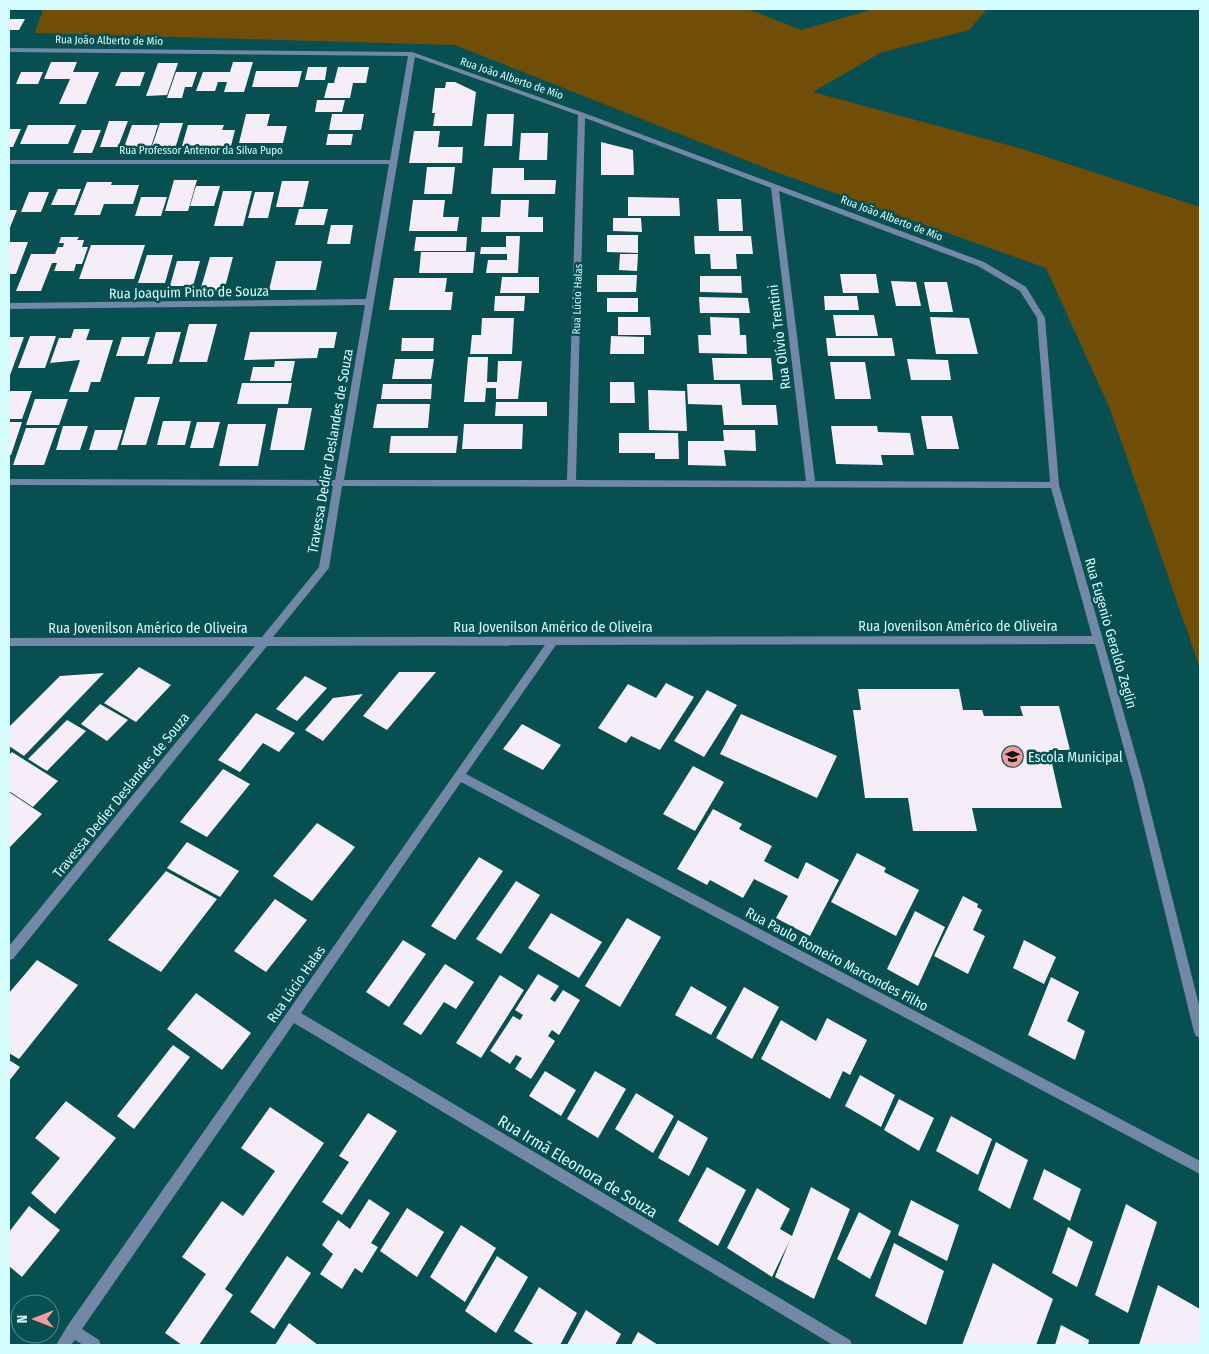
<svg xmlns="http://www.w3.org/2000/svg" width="1209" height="1354" font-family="'Fira Sans Condensed',sans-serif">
<rect width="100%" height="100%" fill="#074f51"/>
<!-- green -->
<path fill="#714e07" d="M43,9H747L801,30L874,9H987L969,30L880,53L813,92L1019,148L1200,207V668L1110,409L1046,268L773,171L455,45L35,33Z"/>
<!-- building -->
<g fill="#f5eef8">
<path d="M10,19H25L19,30H9Z"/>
<path d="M51,62H77L73,72H99L86,104H59L70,79H44Z"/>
<path d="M233,62H253L244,92H224L227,82H218L215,91H196L203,72H230Z"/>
<path d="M158,63H178L167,95L146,96Z"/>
<path d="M308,67H327L325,80H305Z"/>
<path d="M338,67H369L366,83H353L350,98H324L328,83H334Z"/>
<path d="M256,71H302L298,87H252Z"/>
<path d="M21,72H43L38,84H16Z"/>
<path d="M121,72H145L140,86H115Z"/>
<path d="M176,72H197L192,87H185L182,98H167Z"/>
<path d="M446,82H455L476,92L472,126H433L435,113H432L435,88H445Z"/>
<path d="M317,100H345L342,112H315Z"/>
<path d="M246,114H270L267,126H287L283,143H239Z"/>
<path d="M332,114H364L361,130H329Z"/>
<path d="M487,114H514L512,146H484Z"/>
<path d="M109,121H128L118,147H100Z"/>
<path d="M160,123H183L174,152H150Z"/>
<path d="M28,125H76L68,144H20Z"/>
<path d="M132,125H158L149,153H122Z"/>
<path d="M188,125H224L222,130H235L231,146H182Z"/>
<path d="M9,129H21L13,147H9Z"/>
<path d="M82,130H101L92,153H73Z"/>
<path d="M414,131H440L438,147H463L462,163H409Z"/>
<path d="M521,133H548L547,160H519Z"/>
<path d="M328,134H353L351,145H326Z"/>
<path d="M601,142L633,150L634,175H601Z"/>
<path d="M427,167H455L452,194H424Z"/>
<path d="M493,168H524V180H556L555,194H491Z"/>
<path d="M174,180H197L188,211H165Z"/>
<path d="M282,181H309L303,207H276Z"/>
<path d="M87,182H112L111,185H139L133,204H104L100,215H74Z"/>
<path d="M196,186H220L214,206H190Z"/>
<path d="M58,189H81L75,205H51Z"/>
<path d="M223,191H252L243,226H214Z"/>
<path d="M29,192H49L41,212H21Z"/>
<path d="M255,192H274L268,218H248Z"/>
<path d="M141,197H167L161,216H135Z"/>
<path d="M628,197L679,198L680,216H628Z"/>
<path d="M717,199H741L743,231H719Z"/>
<path d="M413,200H445L443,217H459L457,231H409Z"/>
<path d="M501,200H529L528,217H543V232H481L482,217H500Z"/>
<path d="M299,209H328L324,225H295Z"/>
<path d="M9,210H17L9,230Z"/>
<path d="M613,218H641L642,232L613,231Z"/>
<path d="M331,225H353L350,244H327Z"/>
<path d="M607,235H638V253L607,252Z"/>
<path d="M506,236H520L518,273H486L488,260H507V254H480L481,247H506Z"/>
<path d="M694,236H751L753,254H736L737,269H711L710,254H695Z"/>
<path d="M61,237H79L77,240H84L82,247H88L82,264H76L74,271H54L57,263H52L41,291H16L31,254H55L58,247H63L64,243H59Z"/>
<path d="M416,237H467L466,251H414Z"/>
<path d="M9,242H28L16,274H9Z"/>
<path d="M91,245H145L134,279H79Z"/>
<path d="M421,252H475L473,273H419Z"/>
<path d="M620,254H638L637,271L619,270Z"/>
<path d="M147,255H173L165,283H138Z"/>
<path d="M210,257H233L224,291H200Z"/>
<path d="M177,261H200L193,286H170Z"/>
<path d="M276,261H322L316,290H269Z"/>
<path d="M840,274H876L879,293H843Z"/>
<path d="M597,275H637L636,292H597Z"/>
<path d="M700,276H741L742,293L700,292Z"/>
<path d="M502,277H539V293H500Z"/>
<path d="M394,278H447L445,292H453L451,310H389Z"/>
<path d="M891,281L916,282L921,306H896Z"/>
<path d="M924,282H947L953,312H930Z"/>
<path d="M495,296H525L524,311H494Z"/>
<path d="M824,296H857L859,310H825Z"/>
<path d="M699,297L748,298L750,313H700Z"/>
<rect x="607" y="298" width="31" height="14"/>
<path d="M833,315H874L878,336H836Z"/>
<path d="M618,317H650L651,335H618Z"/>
<path d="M710,317L739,318L740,335H746L747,354L699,353L698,335H711Z"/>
<path d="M930,317L969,318L978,354H936Z"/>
<path d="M482,318H514L512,354H470L472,335H481Z"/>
<path d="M189,324H217L207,362H179Z"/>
<path d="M74,329H90L86,340H113L100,382H91L88,392H69L80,360L50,363L59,338H71Z"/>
<path d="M156,332H181L172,364H147Z"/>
<path d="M250,332H337L334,348H319L317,358L244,360Z"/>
<path d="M30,336H56L45,368H18Z"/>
<path d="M611,336L644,337V354H610Z"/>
<path d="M9,337H24L9,378Z"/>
<path d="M122,337H150L144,356H116Z"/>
<path d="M402,338H434L433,351H401Z"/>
<path d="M826,338H892L895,356H828Z"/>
<path d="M468,357H488L487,382H497L498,361H522L518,399H496V388H486L485,402H464Z"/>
<path d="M712,358H771L773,380H714Z"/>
<path d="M395,359H434L431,379H392Z"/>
<path d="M907,359L948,360L951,380H911Z"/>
<path d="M275,361H295L291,381H250L253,367H274Z"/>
<path d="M830,362H865L871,399H835Z"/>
<path d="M610,382H634L635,403H610Z"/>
<path d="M242,383H292L288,404H237Z"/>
<path d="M383,384H432L431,399H381Z"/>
<path d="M687,384H740L742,405H776L778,425H724L722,405L688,404Z"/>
<path d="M648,390L685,391L687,431L649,430Z"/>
<path d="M10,391H32L22,419H9Z"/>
<path d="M135,397H160L146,445H121Z"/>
<path d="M35,399H68L59,425H26Z"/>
<path d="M496,402H547V416H495Z"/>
<path d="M377,404H430L428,428H373Z"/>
<path d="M278,408H312L304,450H270Z"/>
<path d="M921,416H952L959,449H927Z"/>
<path d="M163,421H191L185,445H157Z"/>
<path d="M9,422H22L11,455H9Z"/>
<path d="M197,422H220L213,448H190Z"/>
<path d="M228,424H266L258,466H219Z"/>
<path d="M464,424H523L522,449H462Z"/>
<path d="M63,426H88L80,450H56Z"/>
<path d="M831,426H877L878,432L910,433L914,455H881L883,465L836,464Z"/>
<path d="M26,428H57L44,465H13Z"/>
<path d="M95,430H123L117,450H89Z"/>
<path d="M723,430H755L756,451L724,450L726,466L688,465V441H724Z"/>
<path d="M619,433H678L679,459H655V453H619Z"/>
<path d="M391,436H458L456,453H389Z"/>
<path d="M139,667L171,685L136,722L104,703Z"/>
<path d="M399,672H436L387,730L363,716Z"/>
<path d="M104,673L24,756L9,746V727L60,676Z"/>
<path d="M305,676L327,688L297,721L276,709Z"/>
<path d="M666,683L694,697L660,750L631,736L626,743L598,728L628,684L656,698Z"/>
<path d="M858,689H959L963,710H982L984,716H1023L1020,706H1059L1070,750H1049L1062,808H972L977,831H913L908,798H865L853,710H861Z"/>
<path d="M707,690L737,705L704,757L674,741Z"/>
<path d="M363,694L323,741L305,730L333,698Z"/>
<path d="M100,704L128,720L107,741L81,724Z"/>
<path d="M256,713L295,733L279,752L263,743L240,772L218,760Z"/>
<path d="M741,714L837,756L817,798L720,754Z"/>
<path d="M67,720L86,731L47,771L28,759Z"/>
<path d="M522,724L561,745L543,770L503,749Z"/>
<path d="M12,752L58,781L33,807L9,791V755Z"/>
<path d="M693,766L724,782L695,831L663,814Z"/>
<path d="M223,769L250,784L207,837L180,822Z"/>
<path d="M9,792L42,814L9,848Z"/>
<path d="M713,809L742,824L739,829L772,846L764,861L798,879L806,862L839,880L810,936L776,918L788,896L754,879L743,898L710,880L707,885L677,869Z"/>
<path d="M317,823L355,847L312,901L273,876Z"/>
<path d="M187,842L239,871L220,897L167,868Z"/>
<path d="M857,853L886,868L884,872L919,890L896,936L831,902Z"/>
<path d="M479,857L503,871L455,940L431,926Z"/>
<path d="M166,871L217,899L161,972L108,940Z"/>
<path d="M516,881L540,895L501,954L476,939Z"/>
<path d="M963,896L978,904L977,907L982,910L973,930L985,936L968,974L934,956Z"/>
<path d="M275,899L307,920L266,972L234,951Z"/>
<path d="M915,911L945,927L918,986L887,969Z"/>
<path d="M551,913L602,942L579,978L528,948Z"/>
<path d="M627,918L661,937L620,1007L585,986Z"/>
<path d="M403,940L426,954L389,1007L366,992Z"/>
<path d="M1024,940L1056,957L1044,984L1013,968Z"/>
<path d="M37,960L78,985L19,1059L9,1053V993Z"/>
<path d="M445,964L474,982L456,1009L444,1002L421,1035L403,1024Z"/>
<path d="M538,974L559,986L550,999L555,1002L563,990L580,1000L559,1035L552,1030L548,1036L555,1041L531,1079L515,1069L522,1058L516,1055L510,1064L490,1051L513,1016L520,1020L523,1015L515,1010Z"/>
<path d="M500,975L524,990L481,1058L456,1043Z"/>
<path d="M1051,977L1079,992L1067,1021L1085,1031L1075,1060L1028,1035Z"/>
<path d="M691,986L727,1007L711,1035L675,1015Z"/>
<path d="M744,987L779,1007L752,1059L716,1038Z"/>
<path d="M196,993L251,1033L222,1070L167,1029Z"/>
<path d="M827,1018L867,1040L850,1075L843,1071L830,1099L761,1059L781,1020L816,1041Z"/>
<path d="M173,1045L190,1057L134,1129L117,1116Z"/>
<path d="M9,1060L20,1067L9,1081Z"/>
<path d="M545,1071L576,1090L561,1116L529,1096Z"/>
<path d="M595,1071L626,1089L598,1138L567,1119Z"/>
<path d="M860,1075L895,1095L881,1127L845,1106Z"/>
<path d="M636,1093L674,1116L653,1153L615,1129Z"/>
<path d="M899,1099L934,1118L919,1151L884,1130Z"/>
<path d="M66,1101L116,1138L55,1214L31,1193L60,1158L35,1138Z"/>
<path d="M270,1107L324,1143L225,1289L233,1295L199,1345H182L165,1333L206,1274L182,1257L222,1201L243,1216L275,1171L241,1148Z"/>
<path d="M368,1113L397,1131L342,1215L322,1202L349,1162L339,1156Z"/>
<path d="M951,1116L992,1139L978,1175L936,1151Z"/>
<path d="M678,1120L708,1138L689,1176L658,1158Z"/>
<path d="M996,1142L1028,1160L1010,1209L978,1190Z"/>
<path d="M707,1167L746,1190L718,1246L678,1221Z"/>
<path d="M1044,1169L1081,1189L1070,1221L1033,1199Z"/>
<path d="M811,1187L850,1209L814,1299L775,1277L789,1242L772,1277L727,1248L757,1188L790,1209L780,1229L792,1236Z"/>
<path d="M369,1199L390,1213L371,1243L378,1247L362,1273L355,1268L342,1289L320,1274L333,1254L322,1245L338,1220L350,1229Z"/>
<path d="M911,1200L959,1225L947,1261L898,1235Z"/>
<path d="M1126,1204L1157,1222L1128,1313L1095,1295Z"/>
<path d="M29,1206L60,1230L22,1277L9,1266V1232Z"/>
<path d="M407,1208L444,1232L417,1277L380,1251Z"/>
<path d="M859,1212L891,1231L870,1279L837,1259Z"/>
<path d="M461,1225L496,1248L465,1302L430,1277Z"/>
<path d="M1068,1227L1093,1242L1077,1287L1052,1273Z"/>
<path d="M894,1243L944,1271L926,1325L875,1296Z"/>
<path d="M287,1256L311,1273L274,1329L250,1312Z"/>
<path d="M497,1256L528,1277L496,1333L465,1311Z"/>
<path d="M993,1263L1053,1299L1036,1345H962Z"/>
<path d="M1158,1285L1200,1309V1345H1139Z"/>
<path d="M539,1287L577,1313L560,1345H535L514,1331Z"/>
<path d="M586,1310L621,1334L615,1345H567Z"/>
<path d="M289,1323L318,1345H275Z"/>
<path d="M1061,1325L1089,1340L1088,1345H1055Z"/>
<path d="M638,1332L658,1345H631Z"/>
</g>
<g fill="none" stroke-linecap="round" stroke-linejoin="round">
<!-- minor -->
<path fill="#7388a6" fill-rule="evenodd" d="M9,48L412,52L584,113L984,262L1026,287L1045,318L1059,485L1143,781L1200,1009V1038L1196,1036L1194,1032L1133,781L1095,644L556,645L466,774L1200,1161V1174L461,782L301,1013L850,1340L852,1345H833L294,1023L82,1329L99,1340L101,1345H83L75,1340L71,1345H56L68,1325L545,645L267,646L13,959L9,960V946L255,646H9V638L262,637L319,567L333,486L9,485V479L335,480L365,305L9,309V303L366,299L389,164H9V160H390L408,56L9,52ZM415,57L578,115L567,480H344ZM585,118L771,188L806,481L576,480ZM779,191L978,266L1020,291L1037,318L1050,482L815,481ZM342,486L1051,488L1092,636L273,637L329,568Z"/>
</g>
<!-- icons -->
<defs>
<symbol id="school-disc" viewBox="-11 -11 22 22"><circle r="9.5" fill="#f59b9e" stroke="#074f51"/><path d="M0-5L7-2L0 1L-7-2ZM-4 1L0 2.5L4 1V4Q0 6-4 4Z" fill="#111"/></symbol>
</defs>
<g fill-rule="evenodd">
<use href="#school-disc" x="1000" y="744" width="25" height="25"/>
</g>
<g text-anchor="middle" stroke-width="5" stroke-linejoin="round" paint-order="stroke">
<!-- far-street labels -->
<g font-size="11" fill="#d5fcfd" stroke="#074f51">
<text transform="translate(109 40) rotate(1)" y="4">Rua João Alberto de Mio</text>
<text transform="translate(512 78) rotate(19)" y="4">Rua João Alberto de Mio</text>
<text x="201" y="154">Rua Professor Antenor da Silva Pupo</text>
<text transform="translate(892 218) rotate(21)" y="4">Rua João Alberto de Mio</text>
<text transform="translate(577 299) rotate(-88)" y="4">Rua Lúcio Halas</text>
</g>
<!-- street labels -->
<g font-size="14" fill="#d5fcfd" stroke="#074f51">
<text transform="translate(189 292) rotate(-1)" y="5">Rua Joaquim Pinto de Souza</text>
<text transform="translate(779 337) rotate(-97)" y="5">Rua Olívio Trentini</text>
<text transform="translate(330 451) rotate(-80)" y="5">Travessa Dedier Deslandes de Souza</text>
<text x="958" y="631">Rua Jovenilson Américo de Oliveira</text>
<text x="553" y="632">Rua Jovenilson Américo de Oliveira</text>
<text x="148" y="633">Rua Jovenilson Américo de Oliveira</text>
<text transform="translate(1111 633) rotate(74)" y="5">Rua Eugenio Geraldo Zeglin</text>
<text transform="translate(121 795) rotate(-51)" y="5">Travessa Dedier Deslandes de Souza</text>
<text transform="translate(837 959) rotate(28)" y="5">Rua Paulo Romeiro Marcondes Filho</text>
<text transform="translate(296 984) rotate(-55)" y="5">Rua Lúcio Halas</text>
</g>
<!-- poi labels -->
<g font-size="14" fill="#d5fcfd" stroke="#074f51" text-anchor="start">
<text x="1028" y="762">Escola Municipal</text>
</g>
<!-- near-street labels -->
<g font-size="16" fill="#d5fcfd" stroke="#074f51">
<text transform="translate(578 1166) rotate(31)" y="6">Rua Irmã Eleonora de Souza</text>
</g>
</g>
<!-- border -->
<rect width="1209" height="1354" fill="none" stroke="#d5fcfd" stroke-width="20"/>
<!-- north arrow -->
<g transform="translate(35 1319) rotate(270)"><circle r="24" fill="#074f51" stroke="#599496"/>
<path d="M0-4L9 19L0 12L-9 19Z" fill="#f59b9e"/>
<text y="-8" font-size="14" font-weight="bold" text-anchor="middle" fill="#d5fcfd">N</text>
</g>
</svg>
